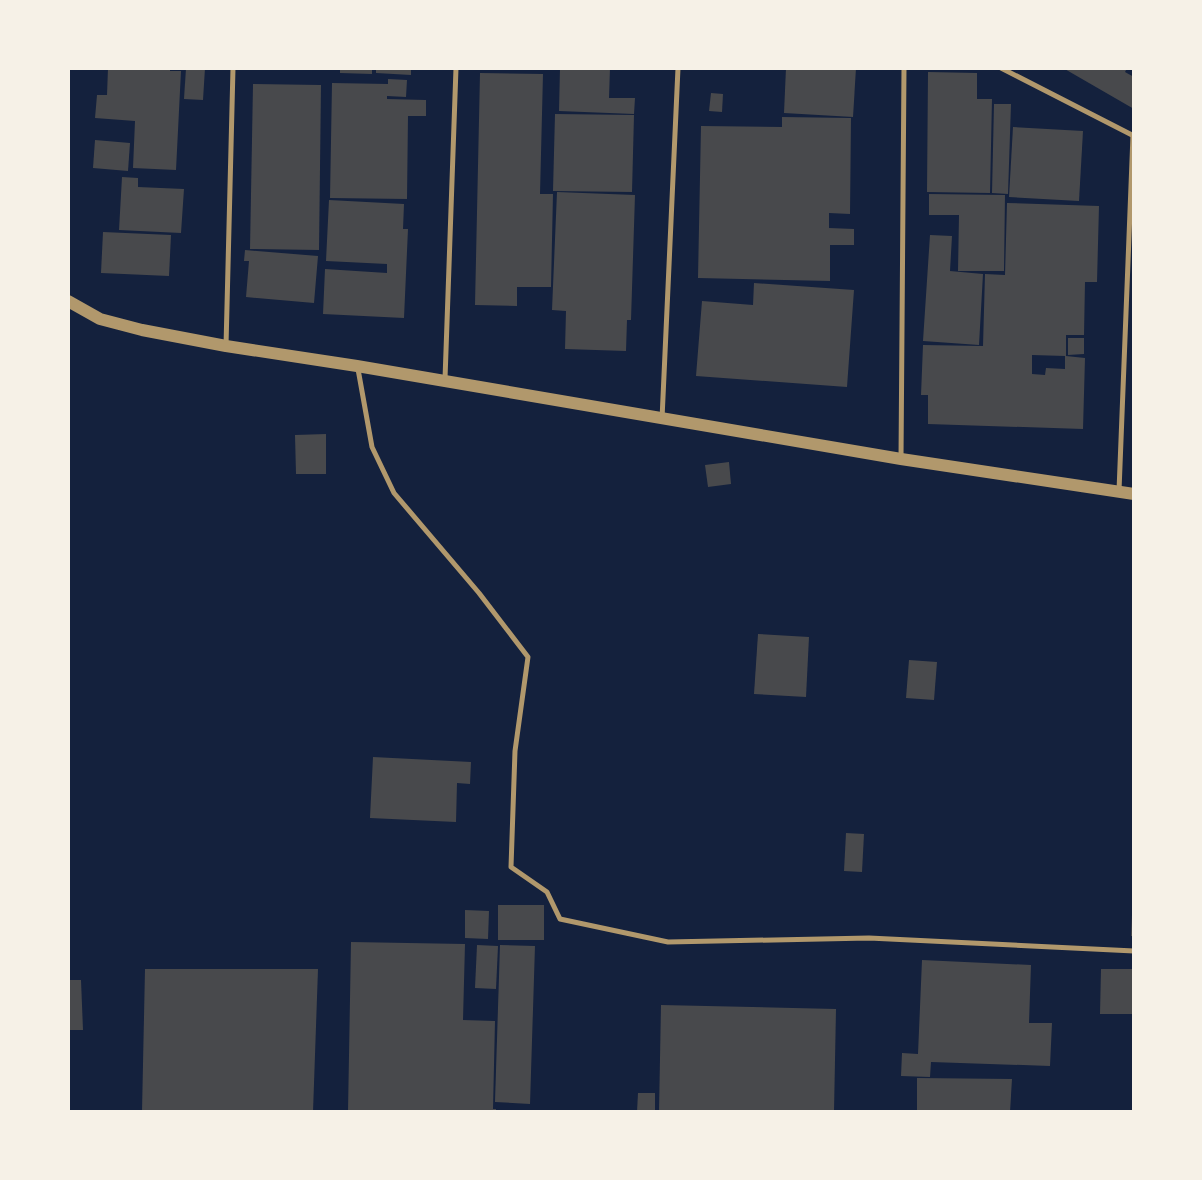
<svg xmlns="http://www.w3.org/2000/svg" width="1202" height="1180" font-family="Jost,sans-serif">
<rect width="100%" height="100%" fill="#14213d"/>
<!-- building -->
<g fill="#48494c" fill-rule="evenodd">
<path d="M108,68H170V71H181L176,170L133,168L135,121L95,118L97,95H107Z"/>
<path d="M186,68H205L203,100L184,99Z"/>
<path d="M340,68H372V74L340,73Z"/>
<path d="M376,68H411V75L376,73Z"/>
<path d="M560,68H610L609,98H635L634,114L559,111Z"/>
<path d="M786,68H856L853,117L784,113Z"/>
<path d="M1063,68H1127L1125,72L1134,77V109Z"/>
<path d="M928,72L977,73V99H992L990,193L927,192Z"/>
<path d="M480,73L543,74L540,194H553L551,287H517V306L475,305Z"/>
<path d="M388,79L407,80L406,97L387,96V99L426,100V116H408L407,199L330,198L332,83L388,84Z"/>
<path d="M253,84L321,85L319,250L250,249Z"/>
<path d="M711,93L723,94L722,112L709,111Z"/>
<path d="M994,104H1011L1008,194L992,193Z"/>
<path d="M555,114L634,115L632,192L553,191Z"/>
<path d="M782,117L851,118L850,214L829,213V228L854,229V245H830V281L698,278L701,126L782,127Z"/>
<path d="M1013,127L1083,131L1079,201L1009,197Z"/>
<path d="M95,140L130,143L128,171L93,168Z"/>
<path d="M122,177L138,178V187L184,189L181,233L119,230Z"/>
<path d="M557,192L635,195L631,320H627L626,351L565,349L566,311L552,310Z"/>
<path d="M929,194L1005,195L1004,271H958L959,215H929Z"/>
<path d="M329,200L404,204L403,229H408L404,318L323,314L325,269L387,273V264L326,261Z"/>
<path d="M1007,203L1099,206L1097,282H1085L1084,335H1066V356L1085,358L1083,429L928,424V395H921L923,345L983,346L985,274L1005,275ZM1032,355L1065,356V369L1046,368L1045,375L1032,374Z"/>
<path d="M103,232L171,235L169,276L101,273Z"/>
<path d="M930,235L952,236L950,271L983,274L979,345L923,341Z"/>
<path d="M245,250L318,256L314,303L246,297L249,261H244Z"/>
<path d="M754,283L854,290L847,387L696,376L702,301L753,305Z"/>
<path d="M1068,338H1084V354L1068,355Z"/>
<path d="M326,434V474H296L295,435Z"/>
<path d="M729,462L731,484L708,487L705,465Z"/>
<path d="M758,634L809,637L806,697L754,694Z"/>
<path d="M909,660L937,662L934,700L906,698Z"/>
<path d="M373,757L471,762L470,784L457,783L456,822L370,818Z"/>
<path d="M846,833L864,834L862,872L844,871Z"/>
<rect x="498" y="905" width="46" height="35"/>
<path d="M465,910L489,911L488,939L465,938Z"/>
<path d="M1132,915H1134V936H1131Z"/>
<path d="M351,942L465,944L463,1020L495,1021L493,1109H496V1112H348Z"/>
<path d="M477,945L498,946L496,989L475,988Z"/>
<path d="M500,945L535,946L530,1104L495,1102Z"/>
<path d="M922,960L1031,965L1029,1023H1052L1050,1066L931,1062L930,1077L901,1076L902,1053L918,1054Z"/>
<path d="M145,969H318L313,1112H142Z"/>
<path d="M1101,969H1134V1014H1100Z"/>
<path d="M68,980H81L83,1030H68Z"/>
<path d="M661,1005L836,1009L834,1112H659Z"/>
<path d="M917,1078L1012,1079L1010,1112H917Z"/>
<path d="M638,1093H655V1112H637Z"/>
</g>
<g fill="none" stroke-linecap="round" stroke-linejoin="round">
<!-- service -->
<g stroke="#b1986c" stroke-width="5">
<path d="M1001,68L1134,136"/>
<path d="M226,346L233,68"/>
<path d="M358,369L372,447L394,493L479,593L528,657L515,751L511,867L547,892L560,919L668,942L869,938L1134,951"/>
<path d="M445,379L456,68"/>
<path d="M662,419L678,68"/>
<path d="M901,459L904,68"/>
<path d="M1119,491L1133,135"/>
</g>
<!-- tertiary -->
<path stroke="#b1986c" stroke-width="12" d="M68,301L100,319L142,330L226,346L357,366L901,459L1134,494"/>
</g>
<!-- border -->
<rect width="1202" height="1180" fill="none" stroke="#f6f1e7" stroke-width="140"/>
</svg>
